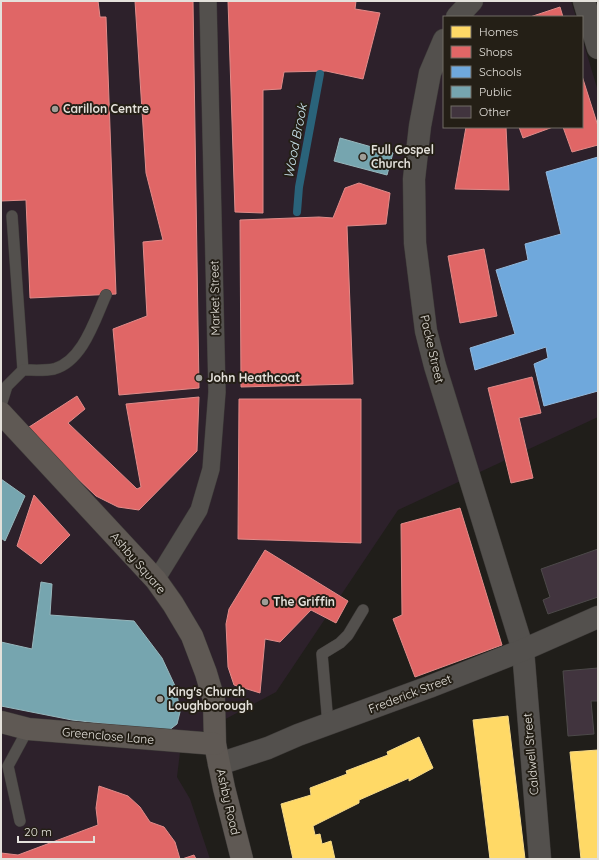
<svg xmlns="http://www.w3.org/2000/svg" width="599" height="860" font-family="Quicksand,sans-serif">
<rect width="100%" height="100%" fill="#201e1a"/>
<!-- commercial -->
<path fill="#2d212b" d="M1,1H571L576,17H444V127H582V38L598,91V417L398,510L276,692L203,731L180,752L177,777L190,799L210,859H1Z"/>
<!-- homes -->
<g fill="#ffd966" stroke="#f7db89">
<path d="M508,716L525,859H490L473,720Z"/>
<path d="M419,737L433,768L409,781V778L359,800V803L313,826L315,835L320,834L322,844L331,841L335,859H293L281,804L311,795L310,788L347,774L346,771L388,755L387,752Z"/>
<path d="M598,750V859H581L570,752Z"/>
</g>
<!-- shops -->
<g fill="#e06666" stroke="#e18b89">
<path d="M1,1H98L100,17H106L116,294L30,298L26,200L1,201Z"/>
<path d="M135,1H193L199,388L119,395L113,329L147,316L143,242L163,240L146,173Z"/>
<path d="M228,1H356L355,9L380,13L363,79L326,71L284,72L281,89L263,90V213L235,212Z"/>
<path d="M560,7L563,17H530Z"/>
<path d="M582,76L598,126V145L572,152L563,127H582Z"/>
<path d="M466,127H506L509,190L455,189Z"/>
<path d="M519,127H553L523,138Z"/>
<path d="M359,183L390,193L386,224L347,226L353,384L241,387L240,220L319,217L333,218L345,188Z"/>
<path d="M484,249L497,316L460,323L448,256Z"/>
<path d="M532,377L541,413L519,418L533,478L511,483L488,388Z"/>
<path d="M77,396L85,409L68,423L137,489L141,487L126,404L199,397L197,451L139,510L118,507L96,496L26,429Z"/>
<path d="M239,399H361V543L238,539Z"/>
<path d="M34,495L70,535L41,564L17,546Z"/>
<path d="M460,508L502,645L415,677L393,619L402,615L401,524Z"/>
<path d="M265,550L348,601L336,623L311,610L280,642L265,639L260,693L234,685L228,667L226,624L229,609Z"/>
<path d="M99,786L128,796L140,807L150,822L164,827L175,842L180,859H1V853L18,855L98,825L96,808Z"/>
<path d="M194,855L196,859H182Z"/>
</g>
<!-- schools -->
<path fill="#6fa8dc" stroke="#92b9dc" d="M598,157V391L544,406L534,364L548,358L546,347L475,370L470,348L515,334L496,270L528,260L525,244L561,234L546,172Z"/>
<!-- public -->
<g fill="#76a5af" stroke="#97b7bc">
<path d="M340,138L393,153L387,175L334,161Z"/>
<path d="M1,479L25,496L5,541L1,538Z"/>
<path d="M41,582L52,584L50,615L134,621L162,658L176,688L180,712L177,724L168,731L72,720L1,706V642L32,649Z"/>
</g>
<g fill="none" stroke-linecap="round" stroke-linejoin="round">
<!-- stream -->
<path stroke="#2a637a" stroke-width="8" d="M297,212L299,187L320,74"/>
</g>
<!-- building -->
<g fill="#41343e" stroke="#4c4949">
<path d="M598,549V597L548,614L543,600L550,597L541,569Z"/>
<path d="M598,668V701H591L594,734L568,736L563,671Z"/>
</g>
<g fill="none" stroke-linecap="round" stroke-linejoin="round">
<defs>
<g id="service">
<path d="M12,216L23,370"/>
<path d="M1,405L7,386L23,370C33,370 44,371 54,369C83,361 95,319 106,295"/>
<path d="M328,724L322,654L340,643L348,635L363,610"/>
<path d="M20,821L8,766L28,729"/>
</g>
<path id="pedestrian" d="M156,580L199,510L211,469L217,392L208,1"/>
<g id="minor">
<path d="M584,1L598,48"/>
<path d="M457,17L472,1"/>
<path d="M444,40L430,73L420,126L414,179L415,243L426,331L435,366L523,650L540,859"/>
<path d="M219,764L268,748L298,735L429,687L523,650L598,617"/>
</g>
<g id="primary">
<path d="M1,413L156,580L173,604L192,636L206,673L214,700L215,744L224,788L242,859"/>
<path d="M1,722L28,729L215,744"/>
</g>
</defs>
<!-- service casing -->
<use href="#service" stroke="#3e3b39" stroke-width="12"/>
<!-- pedestrian casing -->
<use href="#pedestrian" stroke="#3e3b39" stroke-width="18"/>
<!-- minor casing -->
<use href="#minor" stroke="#3e3b39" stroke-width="23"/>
<!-- primary casing -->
<use href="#primary" stroke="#3e3b39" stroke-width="23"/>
<!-- service -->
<use href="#service" stroke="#53504d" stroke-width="11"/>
<!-- pedestrian -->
<use href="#pedestrian" stroke="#53504d" stroke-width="17"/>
<!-- minor -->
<use href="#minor" stroke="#53504d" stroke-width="22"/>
<!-- primary -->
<use href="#primary" stroke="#5f5954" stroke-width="22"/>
</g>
<!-- markers -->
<g fill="#9f9d97" stroke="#241f16" stroke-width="1.5">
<circle cx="55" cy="109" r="4"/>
<circle cx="363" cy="157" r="4"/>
<circle cx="199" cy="378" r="4"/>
<circle cx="265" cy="602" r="4"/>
<circle cx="160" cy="699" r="4"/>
</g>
<g text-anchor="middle" stroke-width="4" stroke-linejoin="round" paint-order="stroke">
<!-- poi labels -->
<g font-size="12" font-weight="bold" fill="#e4e1db" stroke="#241f16" text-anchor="start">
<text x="63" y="113">Carillon Centre</text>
<text x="371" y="154">Full Gospel<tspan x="371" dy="14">Church</tspan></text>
<text x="207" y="382">John Heathcoat</text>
<text x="273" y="606">The Griffin</text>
<text x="168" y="696">King's Church<tspan x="168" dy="14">Loughborough</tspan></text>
</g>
<!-- street labels -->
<g font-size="12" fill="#e4e1db" stroke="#241f16">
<text transform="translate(215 298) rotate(-91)" y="4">Market Street</text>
<text transform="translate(432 349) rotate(77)" y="4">Packe Street</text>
<text transform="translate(138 563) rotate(49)" y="4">Ashby Square</text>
<text transform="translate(410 694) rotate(-21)" y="4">Frederick Street</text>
<text transform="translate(108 736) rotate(5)" y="4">Greenclose Lane</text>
<text transform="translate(531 754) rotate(-95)" y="4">Caldwell Street</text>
<text transform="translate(228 802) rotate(77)" y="4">Ashby Road</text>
</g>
<!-- water labels -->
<g font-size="13" font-style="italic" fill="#cde6f1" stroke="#241f16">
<text transform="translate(295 141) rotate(-79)" y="5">Wood Brook</text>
</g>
</g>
<!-- border -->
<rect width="599" height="860" fill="none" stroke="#e4e1db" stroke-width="4"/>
<!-- legend -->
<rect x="443" y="16" width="140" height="112" fill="#241f16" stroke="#716d65"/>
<rect x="451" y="26" width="20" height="12" fill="#ffd966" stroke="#716d65"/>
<text x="479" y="36" font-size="12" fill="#e4e1db">Homes</text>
<rect x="451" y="46" width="20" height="12" fill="#e06666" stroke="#716d65"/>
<text x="479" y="56" font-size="12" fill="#e4e1db">Shops</text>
<rect x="451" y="66" width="20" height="12" fill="#6fa8dc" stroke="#716d65"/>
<text x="479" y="76" font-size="12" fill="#e4e1db">Schools</text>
<rect x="451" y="86" width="20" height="12" fill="#76a5af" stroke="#716d65"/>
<text x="479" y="96" font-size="12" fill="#e4e1db">Public</text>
<rect x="451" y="106" width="20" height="12" fill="#41343e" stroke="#716d65"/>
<text x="479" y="116" font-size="12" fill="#e4e1db">Other</text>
<!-- scale -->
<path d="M18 836v6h76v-6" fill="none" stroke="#e4e1db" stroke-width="2"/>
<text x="24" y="836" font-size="12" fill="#e4e1db" stroke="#241f16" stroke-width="3" paint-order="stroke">20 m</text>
</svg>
